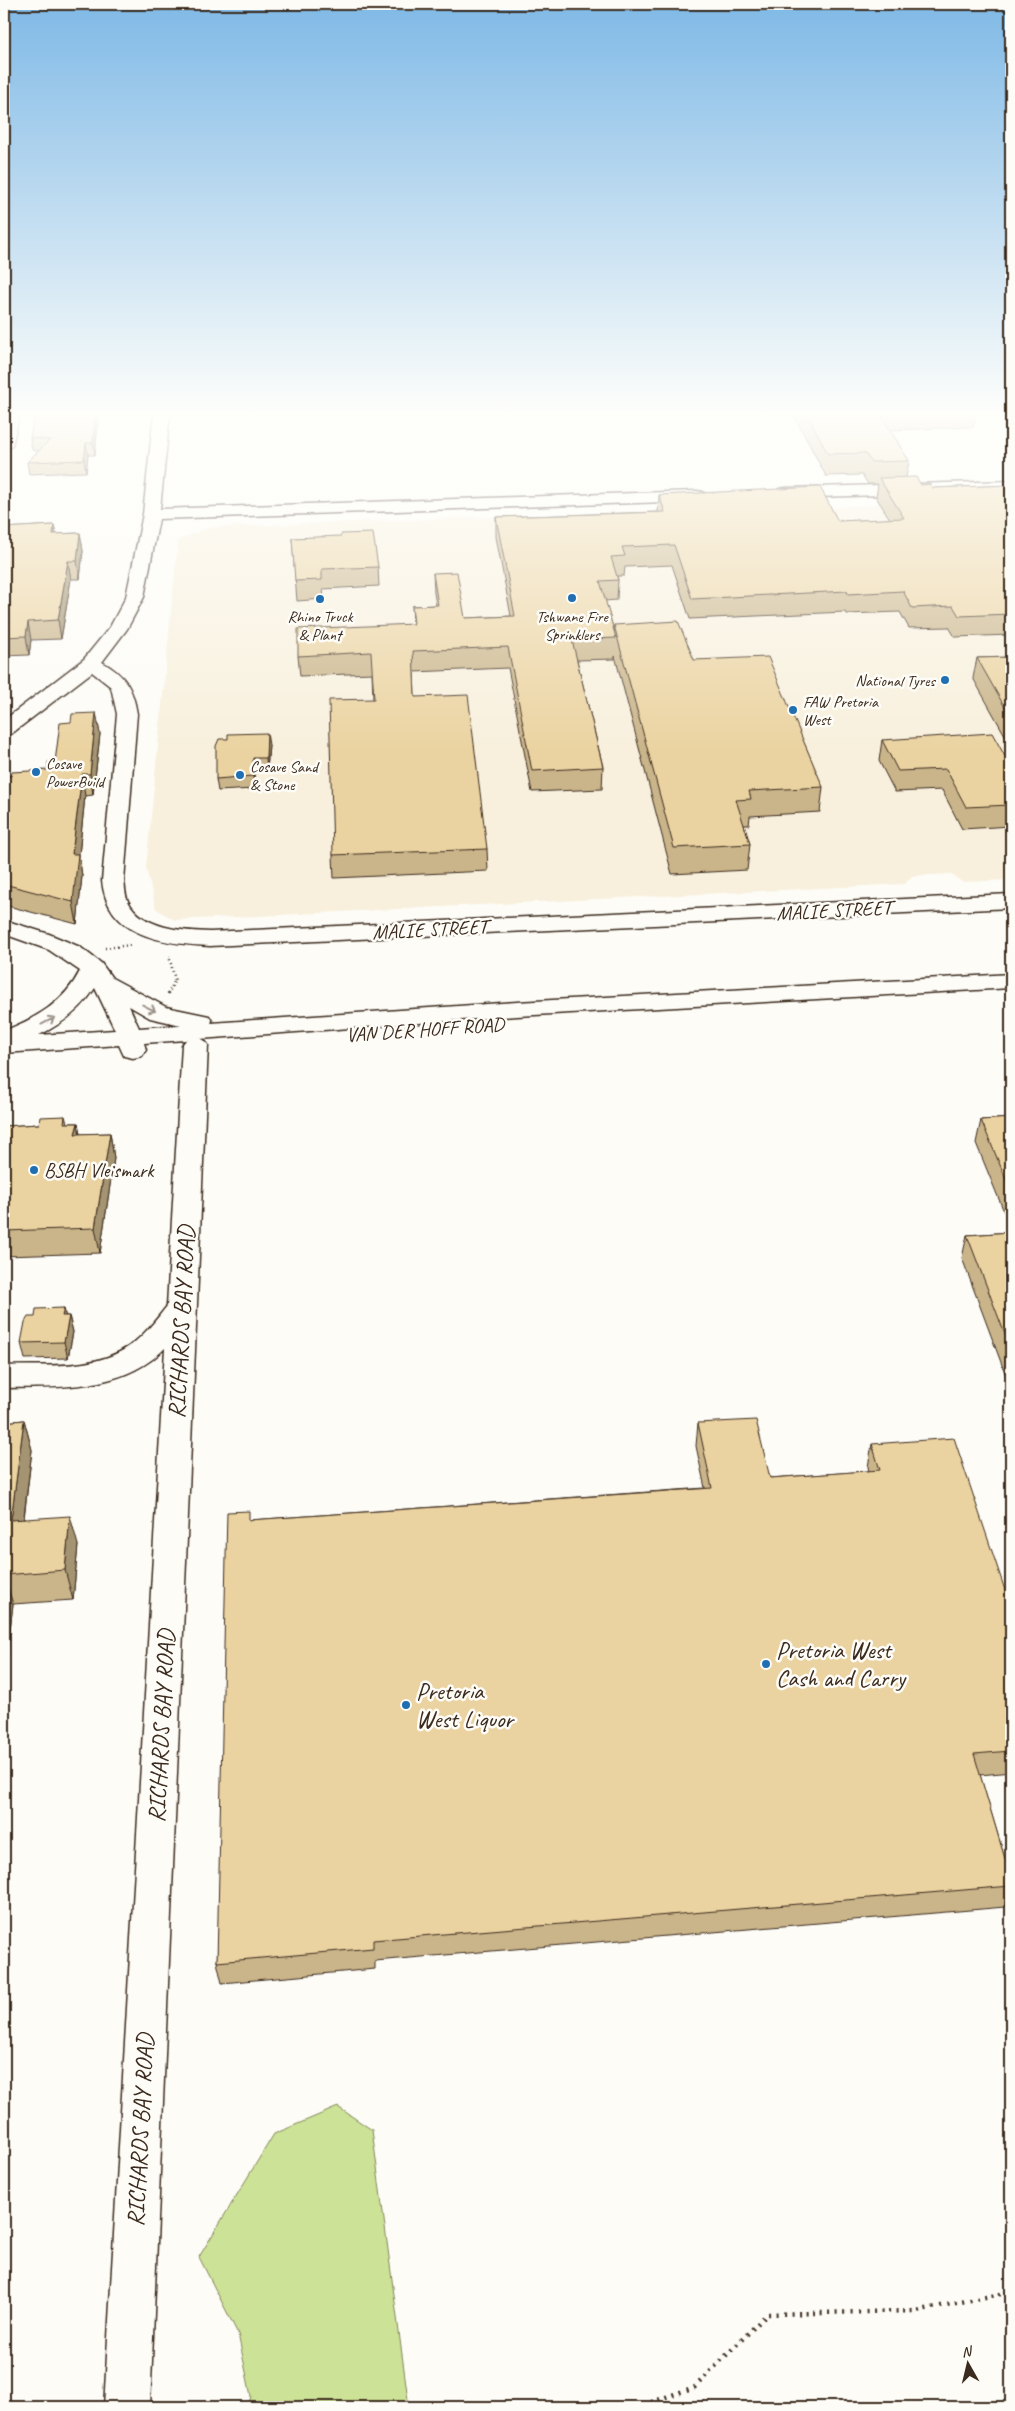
<svg xmlns="http://www.w3.org/2000/svg" width="1015" height="2411" font-family="Caveat,sans-serif">
<rect width="100%" height="100%" fill="#fdfcf7"/>
<filter id="ink" filterUnits="userSpaceOnUse"><feTurbulence type="fractalNoise" baseFrequency=".02" numOctaves="2"/><feDisplacementMap in="SourceGraphic" scale="10" xChannelSelector="R" yChannelSelector="G"/><feConvolveMatrix kernelMatrix="1 2 1 2 8 2 1 2 1" color-interpolation-filters="sRGB"/></filter>
<g filter="url(#ink)">
<!-- built -->
<path fill="#f8f0dd" d="M1011,498V880L962,882L951,874L912,876L905,884L175,920L156,909L146,868L178,540L211,527L788,506L819,508L877,505L876,503Z"/>
<!-- green -->
<path fill="#cce297" stroke="#84865a" d="M338,2107L372,2130L409,2407H248L251,2396L238,2334L199,2257L274,2134Z"/>
<g fill="none" stroke-linecap="round" stroke-linejoin="round">
<defs>
<g id="minor">
<path d="M4,412H20L12,446L4,451Z"/>
<path d="M154,412H170L160,509L697,491L703,492L705,496L703,500L697,501L159,519L144,597L127,629L102,662C125,675 133,688 137,714L124,881C125,887 125,895 128,901C142,929 183,931 210,932L1011,894V908L210,946C164,944 108,937 102,881L117,714L111,687L92,672L11,734L4,736V720L84,659L110,627L126,597L143,514Z"/>
<path d="M999,412H1011V425L1006,423Z"/>
<path d="M1011,481V491L785,498L779,497L777,493L779,489L785,488Z"/>
<path d="M195,1037L204,1040L208,1045L150,2407H104L165,1348C123,1391 60,1387 4,1388V1366C45,1364 92,1371 128,1347C143,1337 156,1320 167,1306L182,1045L186,1040Z"/>
</g>
<path id="major" d="M4,920L49,934L80,947L101,963L112,978L166,1007L209,1016L212,1021L211,1023L517,1002L1011,974V988L517,1016L144,1043L146,1050L142,1056L133,1058L124,1056L119,1045L4,1053V1031C36,1018 64,1003 80,971L49,950L4,934ZM95,988L115,1030L39,1035C62,1024 81,1010 95,988ZM129,1006L150,1018L181,1025L139,1028Z"/>
</defs>
<!-- minor casing -->
<use href="#minor" stroke="#3b2a1e" stroke-width="3"/>
<!-- major casing -->
<use href="#major" stroke="#3b2a1e" stroke-width="3"/>
<!-- path-far1 -->
<g stroke="#3b2a1e" stroke-width="2.5" stroke-dasharray="1 3" stroke-linecap="butt">
<path d="M105,948L131,945"/>
<path d="M168,994L175,980L169,956"/>
</g>
<!-- path -->
<path stroke="#3b2a1e" stroke-width="4.5" stroke-dasharray="2 5.5" stroke-linecap="butt" d="M637,2407L695,2387L767,2314L916,2311L1011,2292"/>
<!-- minor -->
<use href="#minor" fill="#fdfcf7" fill-rule="evenodd"/>
<!-- major -->
<use href="#major" fill="#fdfcf7" fill-rule="evenodd"/>
</g>
<!-- wall -->
<g fill="#cab58a" stroke="#3b2a1e">
<path d="M38,412H99L95,455H88L86,472L29,474L27,462L39,451L32,450L30,438Z"/>
<path d="M792,412H976L973,427L890,430L909,461L906,477L921,485L933,488L1011,485V635L955,637L949,627L909,628L900,612L846,614L845,612L690,619L672,565L625,567L624,576H617L618,580L617,600L605,601L614,631V625L694,660L823,787L820,812L750,816L749,825H744L750,844L747,870L672,874L615,656V659L577,660L603,767L602,789L532,792L508,668L414,672L415,697L487,849L488,871L334,878L333,855L373,699L372,673L300,676L298,656L413,624L412,606L436,605L434,593L433,573L465,618L511,616L496,537V517L658,512L659,495L838,521L890,519L876,497L878,484H868L862,475L826,476Z"/>
<path d="M54,525L56,534L80,533L83,551L80,579H71L61,639L31,640L29,655L4,656V528Z"/>
<path d="M292,538L378,567L379,586L323,589L324,599L297,601Z"/>
<path d="M1011,657V746L973,678L977,658Z"/>
<path d="M96,713L100,734L93,795L85,796L79,855L82,876L77,924L4,905V776H11L47,770L55,762L71,722Z"/>
<path d="M882,740L1011,767V826L962,829L942,790L895,792L879,761Z"/>
<path d="M269,745L267,770L254,771V789L218,791L216,779Z"/>
<path d="M65,1116L67,1123H78L80,1134L110,1133L114,1158L100,1253L4,1256V1126L39,1124Z"/>
<path d="M1011,1118V1214H1005L976,1143L981,1120Z"/>
<path d="M1011,1232V1389L962,1258L967,1235Z"/>
<path d="M64,1308L65,1316H69L73,1332L68,1358L25,1359L21,1343L35,1317Z"/>
<path d="M24,1420L32,1450L24,1519L78,1545L73,1600L13,1604L4,1681V1422Z"/>
<path d="M698,1423L770,1478L869,1471L868,1467L872,1444L1011,1608V1772L980,1775L1011,1879V1892L1005,1907L375,1961V1969L222,1983L217,1962L250,1520L705,1488L696,1446Z"/>
</g>
<!-- shaded-wall -->
<g fill="#a49471" stroke="#3b2a1e">
<path d="M96,412H99L95,455L93,443Z"/>
<path d="M86,443L88,455L86,472L84,460Z"/>
<path d="M54,525L57,543L53,534Z"/>
<path d="M80,533L83,551L80,579L77,561Z"/>
<path d="M68,561L71,579L61,639L58,620Z"/>
<path d="M28,622L31,640L29,655L26,636Z"/>
<path d="M96,713L100,734L93,795L90,774Z"/>
<path d="M267,733L269,745L267,770L266,758Z"/>
<path d="M253,758L254,771V789L253,776Z"/>
<path d="M82,774L85,796L79,855L82,876L77,924L73,902L72,854Z"/>
<path d="M78,1123L82,1148L75,1134Z"/>
<path d="M110,1133L114,1158L100,1253L95,1228Z"/>
<path d="M64,1308L67,1324L62,1316Z"/>
<path d="M69,1316L73,1332L68,1358L64,1342Z"/>
<path d="M24,1420L32,1450L20,1549L11,1520Z"/>
<path d="M70,1516L78,1545L73,1600L65,1570Z"/>
<path d="M4,1575L13,1604L4,1681Z"/>
</g>
<!-- building -->
<g fill="#ebd3a1" stroke="#3b2a1e">
<path d="M38,412H96L93,443H86L84,460L27,462L50,440L30,438L34,415H38Z"/>
<path d="M806,412H879L909,461L871,462L865,453L828,454Z"/>
<path d="M916,477L921,485L930,484L933,488L1011,485V614L959,616L953,606L912,608L903,591L848,594L847,591L692,599L674,545L622,547L625,556L611,557L618,580L600,581L616,638L572,640L603,767L532,771L508,647L413,651L415,697L468,695L487,849L333,855L329,700L374,699L371,652L298,656V629L414,624L412,606L438,605L433,573L457,572L465,618L515,616L496,517L665,512L659,495L820,487L838,521L904,518L879,478Z"/>
<path d="M54,525L53,534L80,533L77,561H68L58,620L28,622L26,636L4,637V528Z"/>
<path d="M373,533L378,567L322,569V580L295,581L292,538L341,536V534Z"/>
<path d="M678,621L694,660L768,657L823,787L749,791L751,799L736,800L750,844L674,848L614,625Z"/>
<path d="M1011,657V718L977,658Z"/>
<path d="M96,713L90,774H82L72,854H78L73,902L4,884V776H11L12,772L47,770L48,762H55L60,723L71,722L72,714Z"/>
<path d="M267,733L266,758H253V776L216,779V746L219,739H228V734Z"/>
<path d="M992,733L1011,767V805L966,807L946,769L898,771L882,740Z"/>
<path d="M65,1116L64,1123H78L75,1134L110,1133L95,1228L4,1231V1126L39,1124L40,1117Z"/>
<path d="M1011,1118V1191L981,1120Z"/>
<path d="M1011,1232V1350L967,1235Z"/>
<path d="M64,1308L62,1316H69L64,1342L21,1343L25,1322L28,1317H35L36,1309Z"/>
<path d="M24,1420L11,1520L70,1516L65,1570L4,1575V1580V1422Z"/>
<path d="M756,1420L770,1478L880,1470L872,1444L954,1438L1011,1608V1751L974,1754L1011,1879V1886L373,1940V1948L217,1962L227,1512L249,1511V1520L712,1488L698,1423Z"/>
</g>
<!-- one-way arrows -->
<defs><path id="oneway-shaft" d="M-6 0H5M1.5-3L5.5 0L1.5 3" fill="none" stroke-width="1.6" stroke-linecap="round" stroke-linejoin="round" transform="scale(1.25)"/></defs>
<g stroke="#9c938a">
<use href="#oneway-shaft" transform="translate(149 1008) rotate(27)"/>
<use href="#oneway-shaft" transform="translate(48 1021) rotate(-28)"/>
</g>
</g>
<!-- sky -->
<linearGradient id="sky" x2="0" y2="1"><stop stop-color="#7fb9e6"/><stop offset="0.55" stop-color="#fefefb"/><stop offset="1" stop-color="#fefefb" stop-opacity="0"/></linearGradient>
<rect width="1015" height="750" fill="url(#sky)"/>
<!-- markers -->
<g fill="#1f6fb2" stroke="#fdfcf7" stroke-width="2">
<circle cx="572" cy="598" r="5"/>
<circle cx="320" cy="599" r="5"/>
<circle cx="945" cy="680" r="5"/>
<circle cx="793" cy="710" r="5"/>
<circle cx="36" cy="772" r="5"/>
<circle cx="240" cy="775" r="5"/>
<circle cx="34" cy="1170" r="5"/>
<circle cx="766" cy="1664" r="5"/>
<circle cx="406" cy="1705" r="5"/>
</g>
<g text-anchor="middle" stroke-width="5" stroke-linejoin="round" paint-order="stroke">
<!-- far-poi labels -->
<g font-size="16" fill="#3b2a1e" stroke="#fdfcf7" text-anchor="start">
<text x="320" y="622" text-anchor="middle">Rhino Truck<tspan x="320" dy="18">&amp; Plant</tspan></text>
<text x="572" y="622" text-anchor="middle">Tshwane Fire<tspan x="572" dy="18">Sprinklers</tspan></text>
<text x="935" y="686" text-anchor="end">National Tyres</text>
<text x="803" y="707">FAW Pretoria<tspan x="803" dy="18">West</tspan></text>
<text x="46" y="769">Cosave<tspan x="46" dy="18">PowerBuild</tspan></text>
<text x="250" y="772">Cosave Sand<tspan x="250" dy="18">&amp; Stone</tspan></text>
</g>
<!-- street labels -->
<g font-size="20" fill="#3b2a1e" stroke="#fdfcf7">
<text transform="translate(834 910) rotate(-3)" y="7">MALIE STREET</text>
<text transform="translate(430 929) rotate(-3)" y="7">MALIE STREET</text>
<text transform="translate(425 1029) rotate(-4)" y="7">VAN DER HOFF ROAD</text>
</g>
<!-- poi labels -->
<g font-size="20" fill="#3b2a1e" stroke="#fdfcf7" text-anchor="start">
<text x="44" y="1177">BSBH Vleismark</text>
</g>
<!-- near-street labels -->
<g font-size="24" fill="#3b2a1e" stroke="#fdfcf7">
<text transform="translate(181 1322) rotate(-87)" y="8">RICHARDS BAY ROAD</text>
<text transform="translate(161 1726) rotate(-87)" y="8">RICHARDS BAY ROAD</text>
<text transform="translate(140 2130) rotate(-87)" y="8">RICHARDS BAY ROAD</text>
</g>
<!-- near-poi labels -->
<g font-size="24" fill="#3b2a1e" stroke="#fdfcf7" text-anchor="start">
<text x="776" y="1658">Pretoria West<tspan x="776" dy="28">Cash and Carry</tspan></text>
<text x="416" y="1699">Pretoria<tspan x="416" dy="28">West Liquor</tspan></text>
</g>
</g>
<!-- margin -->
<rect width="1015" height="2411" fill="none" stroke="#fdfcf7" stroke-width="20"/>
<rect x="10" y="10" width="995" height="2391" fill="none" stroke="#3b2a1e" stroke-width="2" filter="url(#ink)"/>
<!-- north arrow -->
<g transform="translate(968 2364) rotate(352)" stroke="#fdfcf7" stroke-width="4" paint-order="stroke">
<path d="M0-4L9 19L0 12L-9 19Z" fill="#3b2a1e"/>
<text y="-8" font-size="14" font-weight="bold" text-anchor="middle" fill="#3b2a1e">N</text>
</g>
</svg>
